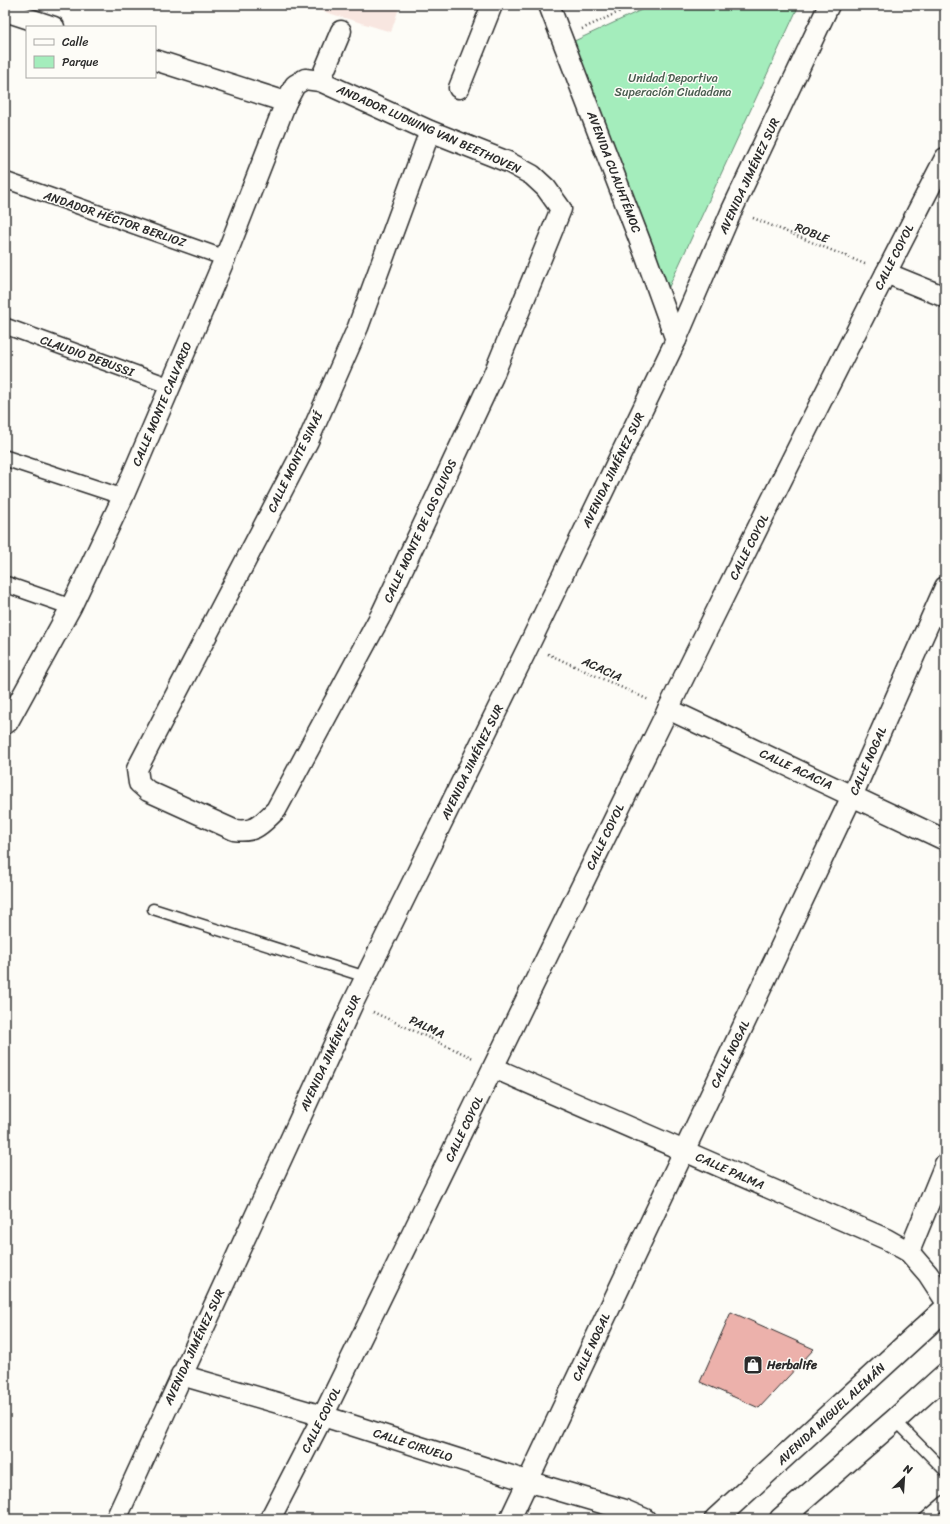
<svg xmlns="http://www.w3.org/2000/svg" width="950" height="1524" font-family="Sriracha,sans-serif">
<rect width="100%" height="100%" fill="#fdfcf7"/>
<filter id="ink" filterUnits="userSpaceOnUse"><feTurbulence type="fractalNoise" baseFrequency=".025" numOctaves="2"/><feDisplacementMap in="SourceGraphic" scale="8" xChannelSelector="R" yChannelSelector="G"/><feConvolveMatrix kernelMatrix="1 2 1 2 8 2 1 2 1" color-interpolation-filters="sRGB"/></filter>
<g filter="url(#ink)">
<!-- built -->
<path fill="#f8e6e0" d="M302,5H400L391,32Z"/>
<!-- green -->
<path fill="#a4edbc" stroke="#688c74" d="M652,5H799L667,291L570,43Z"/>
<!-- building -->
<path fill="#ecb1ab" stroke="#2b2b2b" d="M731,1312L814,1349L759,1408L700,1382Z"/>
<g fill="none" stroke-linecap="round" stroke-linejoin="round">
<defs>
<g id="service">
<path d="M153,909L366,977"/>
<path d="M895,1420L945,1471"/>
<path d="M792,1510L803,1519"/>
<path d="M924,1519L945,1501"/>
</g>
<g id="pedestrian">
<path d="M5,180L225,258"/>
<path d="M5,326L170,386"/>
<path d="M5,458L123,497"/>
<path d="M5,584L71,607"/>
</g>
<g id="minor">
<path d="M549,5L646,257L676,340"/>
<path d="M5,11L54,27"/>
<path d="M155,60L286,102"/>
<path d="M320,81L341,31"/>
<path d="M459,88L492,5"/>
<path d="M886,273L945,297"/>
<path d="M668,709L945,840"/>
<path d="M5,724L8,722L71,607L123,497L225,258L286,102L295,85L305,79L320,81L430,131L508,162L532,175L546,188L561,209L493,376L381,615L276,810C261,824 256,833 234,830L148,791L139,783L137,769L308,441L358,327L430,131"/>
<path d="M494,1068L886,1239L909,1252L928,1274L945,1300"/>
<path d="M909,1252L945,1164"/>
<path d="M181,1375L323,1416L527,1481L622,1509L645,1519"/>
<path d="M116,1519L353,1003L529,645L676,340L732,210L829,5"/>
<path d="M270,1519L323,1416C529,996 730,574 945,158"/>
<path d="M510,1519L852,796L945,587"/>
</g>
<g id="primary">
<path d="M716,1519L945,1309"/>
<path d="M781,1519L895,1420L945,1375"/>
</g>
</defs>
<!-- service casing -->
<use href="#service" stroke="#2b2b2b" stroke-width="13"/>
<!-- pedestrian casing -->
<use href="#pedestrian" stroke="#2b2b2b" stroke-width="18"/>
<!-- minor casing -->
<use href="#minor" stroke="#2b2b2b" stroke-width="23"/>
<!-- primary casing -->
<use href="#primary" stroke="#2b2b2b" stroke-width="25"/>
<!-- path -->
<g stroke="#2b2b2b" stroke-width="2.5" stroke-dasharray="1 3" stroke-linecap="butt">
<path d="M582,29L634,5"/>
<path d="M753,218L865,264"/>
<path d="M548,654L649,700"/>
<path d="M373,1012L473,1058"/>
</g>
<!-- service -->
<use href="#service" stroke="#fdfcf7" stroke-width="10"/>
<!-- pedestrian -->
<use href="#pedestrian" stroke="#fdfcf7" stroke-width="15"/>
<!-- minor -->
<use href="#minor" stroke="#fdfcf7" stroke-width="20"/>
<!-- primary -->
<use href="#primary" stroke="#fdfcf7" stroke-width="22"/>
</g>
</g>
<!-- icons -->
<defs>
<symbol id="shop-square" viewBox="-11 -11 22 22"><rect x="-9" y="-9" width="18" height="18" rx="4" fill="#2b2b2b" stroke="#fdfcf7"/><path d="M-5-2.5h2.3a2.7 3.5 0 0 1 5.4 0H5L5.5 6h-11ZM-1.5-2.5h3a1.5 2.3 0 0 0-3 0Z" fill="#fff"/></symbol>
</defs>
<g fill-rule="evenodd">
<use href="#shop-square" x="742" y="1354" width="22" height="22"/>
</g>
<g text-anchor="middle" stroke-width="3" stroke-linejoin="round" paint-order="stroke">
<!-- park labels -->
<g font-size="12" fill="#495c4f" stroke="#fdfcf7">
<text x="673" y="82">Unidad Deportiva<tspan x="673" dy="14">Superación Ciudadana</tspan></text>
</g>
<!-- street labels -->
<g font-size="12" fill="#2b2b2b" stroke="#fdfcf7">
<text transform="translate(429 129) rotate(24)" y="4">ANDADOR LUDWING VAN BEETHOVEN</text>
<text transform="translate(614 172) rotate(69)" y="4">AVENIDA CUAUHTÉMOC</text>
<text transform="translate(749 176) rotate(-65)" y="4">AVENIDA JIMÉNEZ SUR</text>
<text transform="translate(115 219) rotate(19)" y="4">ANDADOR HÉCTOR BERLIOZ</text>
<text transform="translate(812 233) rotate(22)" y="4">ROBLE</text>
<text transform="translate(894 257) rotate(-63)" y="4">CALLE COYOL</text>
<text transform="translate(87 356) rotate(20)" y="4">CLAUDIO DEBUSSI</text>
<text transform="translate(162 404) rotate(-67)" y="4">CALLE MONTE CALVARIO</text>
<text transform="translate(295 462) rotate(-64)" y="4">CALLE MONTE SINAÍ</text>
<text transform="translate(613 470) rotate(-64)" y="4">AVENIDA JIMÉNEZ SUR</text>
<text transform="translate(420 531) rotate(-65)" y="4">CALLE MONTE DE LOS OLIVOS</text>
<text transform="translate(749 547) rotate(-63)" y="4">CALLE COYOL</text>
<text transform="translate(602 669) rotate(25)" y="4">ACACIA</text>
<text transform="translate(868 761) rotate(-66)" y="4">CALLE NOGAL</text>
<text transform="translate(472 762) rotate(-64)" y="4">AVENIDA JIMÉNEZ SUR</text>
<text transform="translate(796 769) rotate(25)" y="4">CALLE ACACIA</text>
<text transform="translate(605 837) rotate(-64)" y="4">CALLE COYOL</text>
<text transform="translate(427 1027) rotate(25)" y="4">PALMA</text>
<text transform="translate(330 1053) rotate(-65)" y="4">AVENIDA JIMÉNEZ SUR</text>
<text transform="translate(730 1054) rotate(-64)" y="4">CALLE NOGAL</text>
<text transform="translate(464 1129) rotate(-64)" y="4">CALLE COYOL</text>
<text transform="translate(730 1171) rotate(24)" y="4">CALLE PALMA</text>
<text transform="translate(194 1347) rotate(-65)" y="4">AVENIDA JIMÉNEZ SUR</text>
<text transform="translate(591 1347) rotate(-65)" y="4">CALLE NOGAL</text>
<text transform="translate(831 1414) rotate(-43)" y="4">AVENIDA MIGUEL ALEMÁN</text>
<text transform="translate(321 1420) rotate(-63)" y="4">CALLE COYOL</text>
<text transform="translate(413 1445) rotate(18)" y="4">CALLE CIRUELO</text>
</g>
<!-- poi labels -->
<g font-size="12" font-weight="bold" fill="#2b2b2b" stroke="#fdfcf7" text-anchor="start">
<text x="767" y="1369">Herbalife</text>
</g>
</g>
<!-- margin -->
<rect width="950" height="1524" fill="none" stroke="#fdfcf7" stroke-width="20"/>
<rect x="10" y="10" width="930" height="1504" fill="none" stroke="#2b2b2b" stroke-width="1.5" filter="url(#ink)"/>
<!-- legend -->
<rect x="26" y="26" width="130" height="52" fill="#fdfcf7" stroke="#a9a8a5"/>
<rect x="34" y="39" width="20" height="6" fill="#fdfcf7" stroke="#a9a8a5"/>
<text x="62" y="46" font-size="12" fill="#2b2b2b">Calle</text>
<rect x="34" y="56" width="20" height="12" fill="#a4edbc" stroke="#a9a8a5"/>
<text x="62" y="66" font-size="12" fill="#2b2b2b">Parque</text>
<!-- north arrow -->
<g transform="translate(904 1478) rotate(25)" stroke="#fdfcf7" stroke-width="3" paint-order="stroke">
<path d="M0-3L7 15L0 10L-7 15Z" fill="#2b2b2b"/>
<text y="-6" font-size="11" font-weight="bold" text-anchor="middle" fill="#2b2b2b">N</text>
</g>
</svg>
